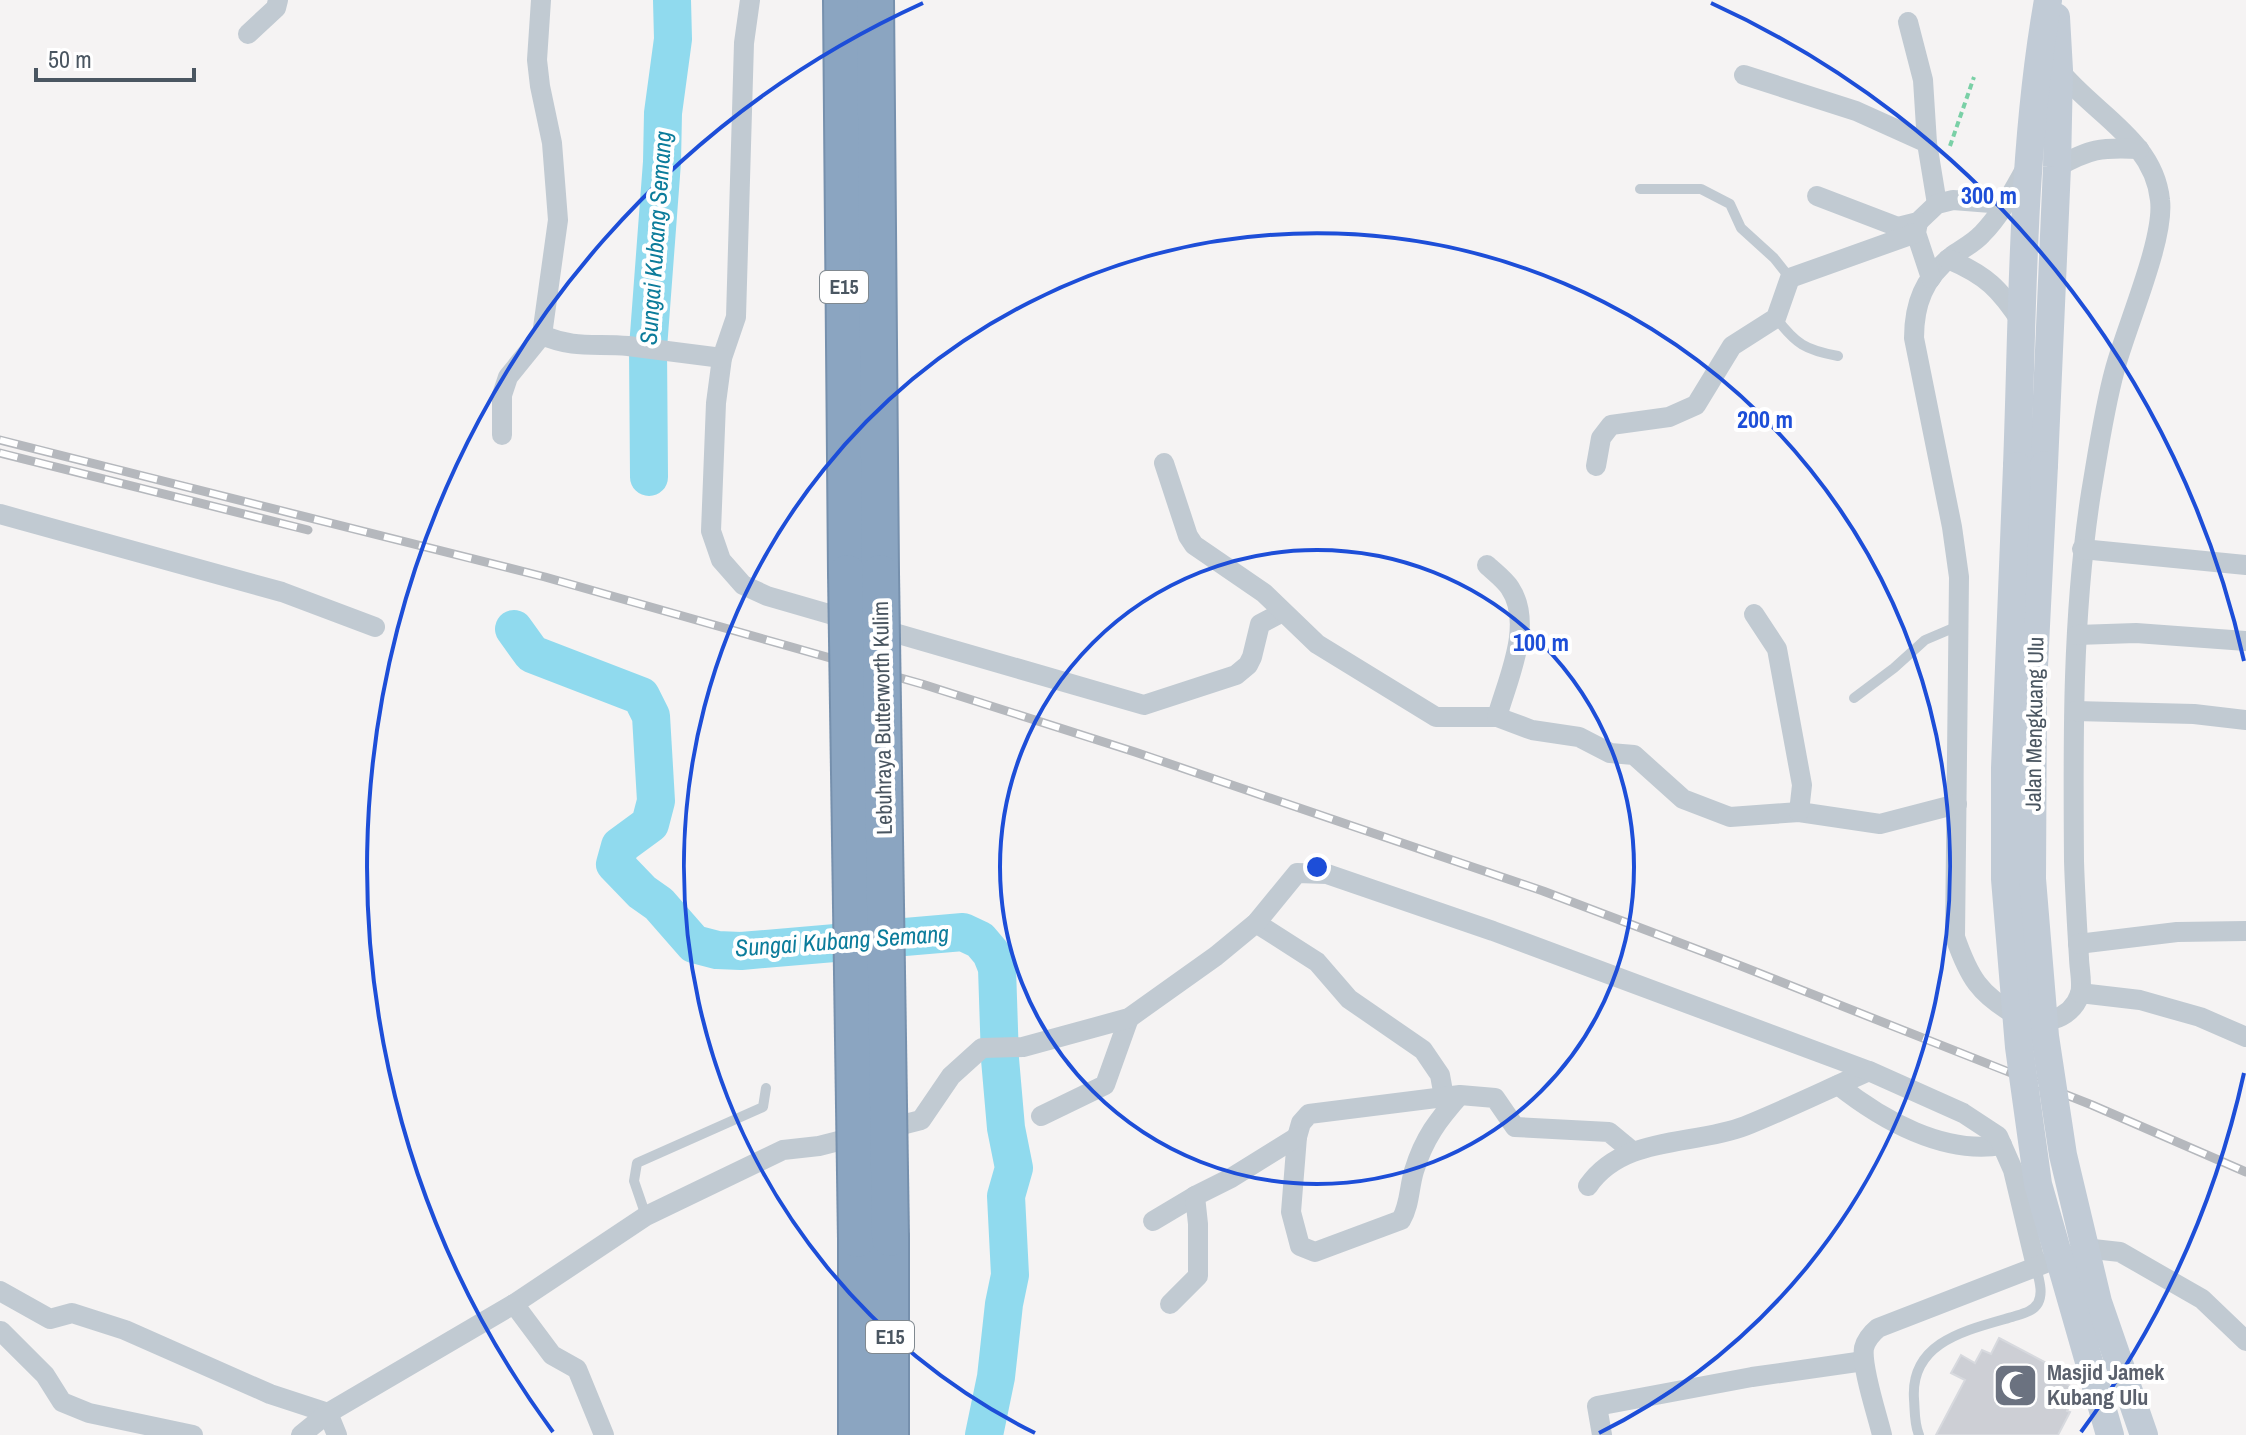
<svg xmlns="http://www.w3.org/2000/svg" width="2246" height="1435" font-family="'Archivo Narrow',sans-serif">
<rect width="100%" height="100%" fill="#f5f3f3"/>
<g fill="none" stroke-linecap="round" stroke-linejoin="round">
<!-- river -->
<g stroke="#90daee" stroke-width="38">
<path d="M649,477L648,348L662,162L663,113L673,39L672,0"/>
<path d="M514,629L532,654L641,696L651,716L656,801L650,824L620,846L615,864L642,892L659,904L694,944L717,950L741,951L963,932L980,940L991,953L997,968L1000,1059L1006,1128L1014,1168L1006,1196L1010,1275L1004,1304L996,1377L984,1435"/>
</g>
</g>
<!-- building -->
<path fill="#cdcfd5" stroke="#d7d9de" stroke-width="2" d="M1999,1338L2052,1366L2048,1374L2078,1390L2067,1411L2070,1412L2058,1435H1936L1965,1380L1951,1373L1961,1355L1975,1363L1982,1350L1991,1354Z"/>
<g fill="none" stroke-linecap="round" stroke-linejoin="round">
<defs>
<g id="motorway">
<path d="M842,0L847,573"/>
<path d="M875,0L880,573"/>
<path d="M890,1238V1435"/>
<path d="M857,1239V1435"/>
</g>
</defs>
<!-- motorway casing -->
<use href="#motorway" stroke="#7690ad" stroke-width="40"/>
<!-- path -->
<path stroke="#7ad0a6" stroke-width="4" stroke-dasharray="6 4" stroke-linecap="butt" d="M1950,146L1974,77"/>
<!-- service -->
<g stroke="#c1cad2" stroke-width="10">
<path d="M1640,189H1701L1730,204L1741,228L1774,258L1790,278"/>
<path d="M1776,318C1796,344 1805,350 1838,356"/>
<path d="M1854,698L1894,668L1925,640L1958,626"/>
<path d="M646,1216L634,1181L637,1163L763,1107L766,1088"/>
<path d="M1919,1435C1914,1423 1915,1411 1914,1399C1910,1341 1968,1330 2012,1317C2021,1314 2033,1312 2038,1303C2044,1292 2038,1277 2036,1266"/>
</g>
<!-- minor -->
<g stroke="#c1cad2" stroke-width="20">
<path d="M541,0L537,60L540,86L552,143L558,220L542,335"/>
<path d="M750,0L744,43L736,317L722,358L716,403L711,531L721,560L743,585L767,596L1144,705L1236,675L1248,665L1252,657L1260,624L1279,614L1280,611"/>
<path d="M1908,22L1923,80L1927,143"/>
<path d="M248,34L276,8L278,0"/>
<path d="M1744,75L1856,111L1927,143L1937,204"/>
<path d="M2027,166C2014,189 2001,215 1982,234C1974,243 1962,249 1952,256C1924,278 1914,304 1914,338L1952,527L1959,577L1955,937C1969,977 1979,994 2016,1015C2038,1028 2071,1021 2080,994C2083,984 2079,968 2079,958C2077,926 2075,893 2074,861C2073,739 2072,615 2091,493C2098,452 2104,409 2115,369C2126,327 2165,239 2160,200C2154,140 2093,113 2059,70"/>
<path d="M2057,167C2090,149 2100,147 2139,149"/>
<path d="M1817,196L1898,227L1918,222L1937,204L1953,200L2004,204"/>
<path d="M1918,222L1916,233L1931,278"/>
<path d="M1948,259C1986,275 2000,289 2022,323"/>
<path d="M502,435V395L508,377L542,335C574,349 596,343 628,346C660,350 691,354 722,358"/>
<path d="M1164,463L1188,536L1194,545L1264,593L1317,644L1436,717H1497L1532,730L1579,737L1610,753L1634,755L1683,799L1730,817L1799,812L1880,824L1957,804"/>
<path d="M1596,466L1601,438L1611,425L1669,417L1696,405L1732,346L1776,318L1790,278L1916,233"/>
<path d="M0,514L282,592L375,627"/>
<path d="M2082,549L2246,565"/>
<path d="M1487,565C1494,572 1504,579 1510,588C1534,624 1508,678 1497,717"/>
<path d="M1754,614L1777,649L1802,785L1799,812"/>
<path d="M2077,635L2136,633L2246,641"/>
<path d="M2075,711L2194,714L2246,720"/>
<path d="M1256,923L1317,962L1349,999L1423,1050L1440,1075L1444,1097"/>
<path d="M2078,944L2177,932L2246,931"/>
<path d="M2080,993L2140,1000L2200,1017L2246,1037"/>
<path d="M1838,1085C1882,1120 1944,1155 2002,1145"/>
<path d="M1460,1095L1309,1114L1301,1123L1297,1137L1291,1212L1300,1246L1315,1252L1401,1220C1410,1205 1409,1187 1414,1171C1424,1138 1438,1120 1460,1095L1495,1098L1515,1127L1609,1132L1632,1151"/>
<path d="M1041,1116L1105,1085L1129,1018"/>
<path d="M1588,1186C1623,1135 1693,1146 1745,1126C1787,1109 1828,1089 1869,1071"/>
<path d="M1153,1221L1195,1196"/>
<path d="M2076,1254L2093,1249L2120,1252L2202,1299L2246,1341"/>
<path d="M0,1291L50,1319L72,1313L125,1330L270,1394L328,1413L337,1435"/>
<path d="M514,1304L552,1355L577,1369L604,1435"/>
<path d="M1170,1304L1198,1276V1224L1195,1196L1231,1178L1297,1137"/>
<path d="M1,1331L45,1375L62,1402L89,1413L193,1435"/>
<path d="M301,1435L328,1413L514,1304L646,1216L783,1150L819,1146L921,1120L951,1076L982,1048L1023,1047L1129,1018L1216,956L1256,923L1297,873L1327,874L1493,931L1869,1071L1963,1113L1998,1136L2002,1145L2013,1170L2036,1266"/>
<path d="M1602,1435L1597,1406L1752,1377L1864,1361"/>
<path d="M1882,1435C1877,1414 1861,1367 1864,1348C1866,1340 1872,1333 1878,1328L2046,1263"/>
</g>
<!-- secondary -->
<g stroke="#c1cbd6" stroke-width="28">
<path d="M2044,465L2057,167L2059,70L2056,17"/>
<path d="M2017,466C2023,311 2021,153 2048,0"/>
</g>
<!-- motorway -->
<use href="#motorway" stroke="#8ba5c1" stroke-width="36"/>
<defs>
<g id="rail">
<path d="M0,440L545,577L922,684L1135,752L1543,891L1741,966L2092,1105L2246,1172"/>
<path d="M0,453L308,530"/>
</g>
</defs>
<!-- rail casing -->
<use href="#rail" stroke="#b5b8bd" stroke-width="9"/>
<!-- rail -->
<use href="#rail" stroke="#fff" stroke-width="6" stroke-dasharray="18" stroke-linecap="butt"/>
<defs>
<g id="motorway-bridge">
<path d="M847,573L857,1239"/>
<path d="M880,573L890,1238"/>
</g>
</defs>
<!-- motorway-bridge casing -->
<use href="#motorway-bridge" stroke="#7690ad" stroke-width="40" stroke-linecap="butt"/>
<!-- secondary-bridge -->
<g stroke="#c1cbd6" stroke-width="28">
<path d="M2044,465L2033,686L2032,879L2045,1036L2063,1155L2098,1302L2144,1435"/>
<path d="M2017,466L2005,768V879L2019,1047L2038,1184L2110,1435"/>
</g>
<!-- motorway-bridge -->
<use href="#motorway-bridge" stroke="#8ba5c1" stroke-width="36"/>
</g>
<!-- distance rings -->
<g fill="none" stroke="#1d4ed8" stroke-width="4">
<circle cx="1317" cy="867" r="317"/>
<path d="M1035 1433A633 633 0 1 1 1599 1433"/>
<path d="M2244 1073A950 950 0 0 1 2081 1432M553 1432A950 950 0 0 1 923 3M1711 3A950 950 0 0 1 2244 661"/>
</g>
<!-- icons -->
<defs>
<symbol id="mosque-square" viewBox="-11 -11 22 22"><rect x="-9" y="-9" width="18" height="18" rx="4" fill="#6b7280" stroke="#fff"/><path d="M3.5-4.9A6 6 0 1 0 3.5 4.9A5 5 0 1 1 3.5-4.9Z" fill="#fff"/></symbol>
</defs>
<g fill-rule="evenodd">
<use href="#mosque-square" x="1990" y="1360" width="51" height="51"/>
</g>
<g text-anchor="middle" stroke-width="8" stroke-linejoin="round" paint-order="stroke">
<!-- shield labels -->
<g fill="#fff" stroke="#808990" stroke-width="2">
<rect x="820" y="271" width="48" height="32" rx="6"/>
<rect x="866" y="1321" width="48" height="32" rx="6"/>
</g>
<g font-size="20" font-weight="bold" fill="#4a5661">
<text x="844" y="294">E15</text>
<text x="890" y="1344">E15</text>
</g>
<!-- street labels -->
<g font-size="22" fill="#4a5661" stroke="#fff">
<text transform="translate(882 718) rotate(-91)" y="8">Lebuhraya Butterworth Kulim</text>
<text transform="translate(2034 724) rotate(-89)" y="8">Jalan Mengkuang Ulu</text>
</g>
<!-- worship labels -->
<g font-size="22" font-weight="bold" fill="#5b616d" stroke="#fff" text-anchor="start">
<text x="2047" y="1380">Masjid Jamek<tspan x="2047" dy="25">Kubang Ulu</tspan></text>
</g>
<!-- water labels -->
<g font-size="24" font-style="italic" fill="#0c7c9b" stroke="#fff">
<text transform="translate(656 238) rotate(-86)" y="8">Sungai Kubang Semang</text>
<text transform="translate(842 941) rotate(-4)" y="8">Sungai Kubang Semang</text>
</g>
</g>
<circle cx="1317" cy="867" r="12" fill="#1d4ed8" stroke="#fff" stroke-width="4"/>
<g font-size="24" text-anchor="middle" font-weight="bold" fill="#1d4ed8" stroke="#fff" stroke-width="8" stroke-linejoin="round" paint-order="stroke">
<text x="1989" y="204">300 m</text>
<text x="1765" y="428">200 m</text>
<text x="1541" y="651">100 m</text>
</g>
<!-- scale -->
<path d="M36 68v12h158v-12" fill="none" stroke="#4a5661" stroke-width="4"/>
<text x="48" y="68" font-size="24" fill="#4a5661" stroke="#ffffff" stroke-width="6" paint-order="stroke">50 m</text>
</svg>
